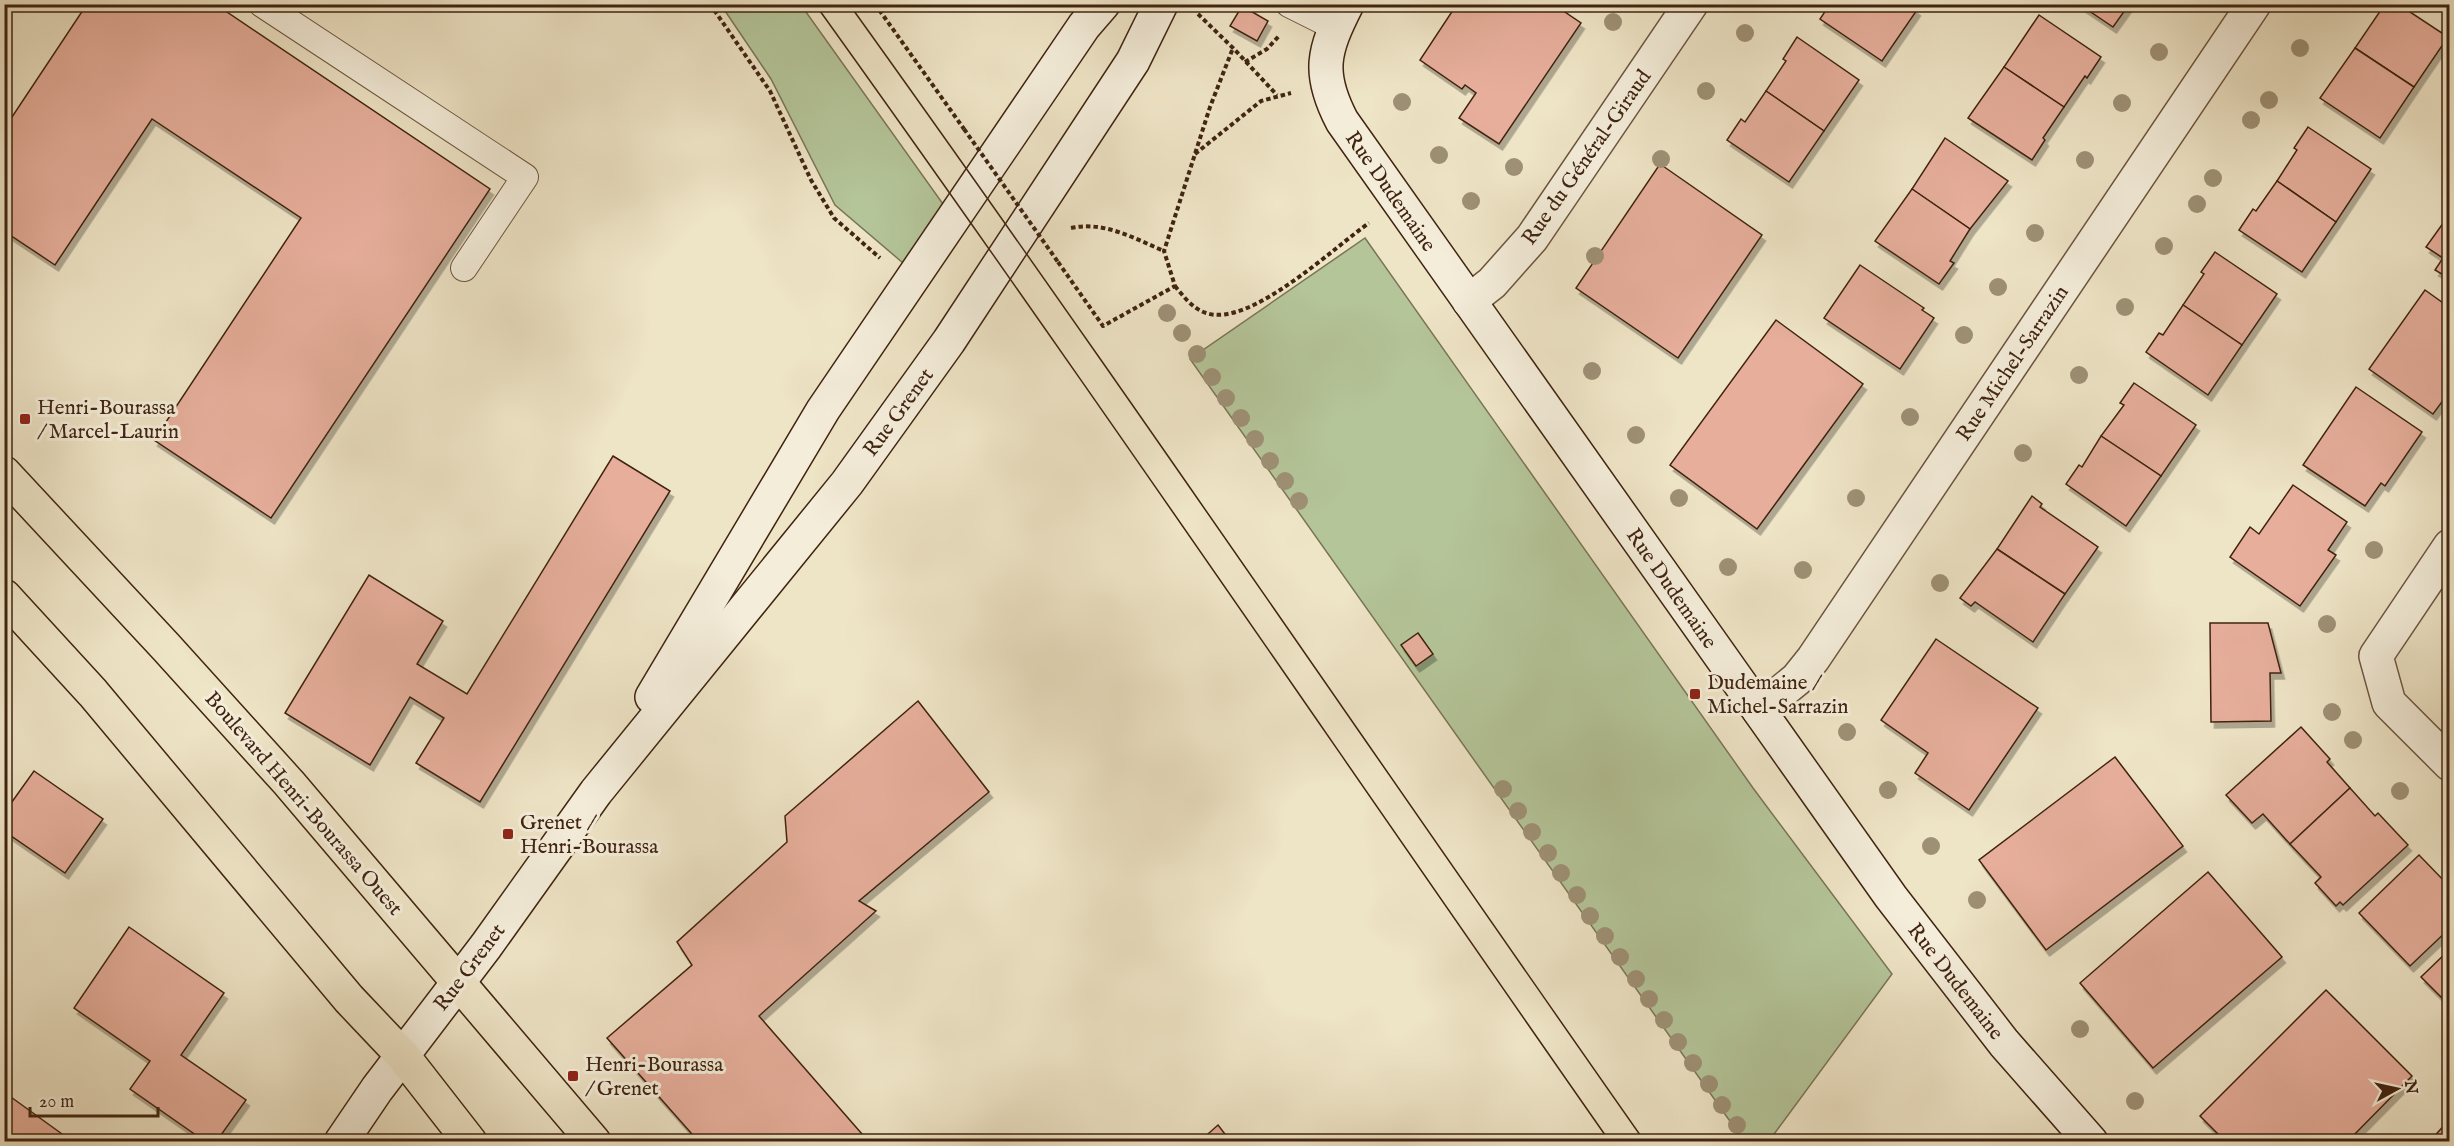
<svg xmlns="http://www.w3.org/2000/svg" width="2454" height="1146" font-family="'IM FELL English',serif">
<defs>
<filter id="shadow"><feDropShadow dx="3.5" dy="6" stdDeviation="0" flood-color="#0004"/></filter>
</defs>
<rect width="100%" height="100%" fill="#eee4c6"/>
<filter id="stains"><feTurbulence type="fractalNoise" baseFrequency=".00333" numOctaves="4"/><feColorMatrix values="0 0 0 0 .2 0 0 0 0 .09 0 0 0 0 .02 0 0 0 .5 -.17"/></filter>
<radialGradient id="worn" r=".72"><stop offset=".6" stop-color="#630" stop-opacity="0"/><stop offset="1" stop-color="#630" stop-opacity=".3"/></radialGradient>
<!-- green -->
<g fill="#b4c599" stroke="#7a7455" stroke-width="1.5">
<path d="M721,5H801L943,204L903,263L835,205L771,79Z"/>
<path d="M1365,238L1753,788L1892,974L1769,1141H1744L1190,359Z"/>
</g>
<!-- building -->
<g fill="#e6ae9b" stroke="#402411" stroke-width="1.5" filter="url(#shadow)">
<path d="M87,4H215L490,189L271,518L154,440L301,218L152,119L55,265L4,231V129Z"/>
<path d="M1457,4H1553L1581,23L1499,144L1459,118L1476,93L1465,85L1462,89L1420,60Z"/>
<path d="M1830,4H1909L1917,10L1882,61L1820,19Z"/>
<path d="M2079,4H2125L2128,6L2113,27Z"/>
<path d="M2385,4H2398L2448,37L2414,87L2355,48Z"/>
<path d="M1242,6L1268,21L1257,41L1230,26Z"/>
<path d="M2039,15L2101,57L2087,78L2085,76L2064,107L2004,67Z"/>
<path d="M1797,37L1859,80L1824,131L1766,91L1786,61L1783,59Z"/>
<path d="M2355,48L2414,87L2380,138L2320,98Z"/>
<path d="M2004,67L2064,107L2043,138L2045,140L2032,160L1968,118Z"/>
<path d="M1766,91L1824,131L1789,182L1727,140L1741,119L1745,122Z"/>
<path d="M2308,127L2371,169L2336,222L2277,181L2297,150L2294,148Z"/>
<path d="M1945,138L2008,181L1970,229L1912,189Z"/>
<path d="M1660,164L1762,235L1678,358L1576,288Z"/>
<path d="M2277,181L2336,222L2302,272L2239,230L2253,209L2256,211Z"/>
<path d="M1912,189L1970,229L1950,261L1954,263L1939,284L1875,241Z"/>
<path d="M2449,215L2450,216V279L2435,270L2443,258L2426,247Z"/>
<path d="M2215,252L2277,294L2242,345L2183,305L2204,274L2201,272Z"/>
<path d="M1860,265L1924,308L1922,310L1934,318L1900,369L1824,318Z"/>
<path d="M2425,290L2450,308V391L2433,414L2369,369Z"/>
<path d="M2183,305L2242,345L2208,395L2146,352L2159,333L2163,335Z"/>
<path d="M1776,320L1863,384L1757,529L1670,465Z"/>
<path d="M2134,383L2196,425L2161,476L2101,436L2124,405L2120,403Z"/>
<path d="M2356,387L2422,432L2385,486L2381,483L2365,506L2303,465Z"/>
<path d="M2101,436L2161,476L2126,526L2066,484L2079,465L2082,467Z"/>
<path d="M613,456L670,491L480,802L416,763L444,718L410,697L370,765L285,713L369,575L443,621L417,664L467,694Z"/>
<path d="M2293,485L2347,522L2328,550L2336,555L2300,606L2230,557L2250,527L2259,534Z"/>
<path d="M2032,496L2042,504L2040,507L2098,547L2065,594L1997,549Z"/>
<path d="M1997,549L2065,594L2033,642L1975,602L1971,606L1960,598Z"/>
<path d="M2210,623H2268L2281,673H2270L2271,721L2211,722Z"/>
<path d="M1418,633L1433,654L1416,666L1401,645Z"/>
<path d="M1936,639L2038,708L1969,810L1915,773L1928,753L1881,720Z"/>
<path d="M918,701L989,792L859,901L876,911L759,1016L869,1142H699L607,1038L692,965L677,942L787,842L785,816Z"/>
<path d="M2301,727L2330,759L2327,762L2350,788L2290,844L2263,814L2252,823L2226,795Z"/>
<path d="M2115,757L2183,846L2046,950L1979,860Z"/>
<path d="M34,771L103,819L65,873L4,831V813Z"/>
<path d="M2350,788L2375,816L2378,813L2408,845L2343,905L2340,902L2336,906L2315,883L2321,877L2290,844Z"/>
<path d="M2419,855L2450,887V928L2410,966L2359,913Z"/>
<path d="M2208,872L2282,957L2153,1068L2080,983Z"/>
<path d="M129,927L224,993L181,1055L246,1100L216,1142H206L130,1089L150,1061L74,1008Z"/>
<path d="M2450,949V1006L2421,977Z"/>
<path d="M2326,990L2412,1076L2347,1142H2226L2200,1116Z"/>
<path d="M4,1092L73,1142H4Z"/>
<path d="M2450,1119V1142H2429Z"/>
<path d="M1218,1125L1231,1142H1199Z"/>
</g>
<g fill="none" stroke-linecap="round" stroke-linejoin="round">
<defs>
<g id="lane">
<path d="M262,4L525,177L464,268"/>
<path d="M1289,4L1335,27"/>
</g>
<g id="street">
<path d="M1469,301L1492,283L1532,238L1691,4"/>
<path d="M2450,546L2376,656L2389,703L2450,764"/>
<path d="M1759,710L1797,679L1813,659L2254,4"/>
</g>
<g id="secondary">
<path d="M1347,4C1323,51 1317,73 1342,121L1891,897L2004,1043L2091,1142"/>
<path d="M652,697L823,410L1084,26L1103,4"/>
<path d="M341,1142L377,1089L486,946L596,792L847,483L949,341L1133,61L1161,4"/>
</g>
<g id="primary">
<path d="M4,473L166,647L289,783L594,1142"/>
<path d="M4,596L93,693L349,999L403,1056L470,1142"/>
</g>
</defs>
<!-- lane casing -->
<use href="#lane" stroke="#6c543e" stroke-width="28"/>
<!-- street casing -->
<use href="#street" stroke="#6c543e" stroke-width="36"/>
<!-- secondary casing -->
<use href="#secondary" stroke="#402411" stroke-width="36"/>
<!-- primary casing -->
<use href="#primary" stroke="#402411" stroke-width="36"/>
<!-- path -->
<g stroke="#402411" stroke-width="4" stroke-dasharray="4.5 3" stroke-linecap="butt">
<path d="M710,4L770,91L811,180L834,218L880,258"/>
<path d="M875,4L964,129"/>
<path d="M1198,14L1233,48L1277,95"/>
<path d="M1245,62L1267,49L1279,36"/>
<path d="M1195,154L1261,101L1291,93"/>
<path d="M1071,228C1105,221 1133,238 1164,251"/>
<path d="M1058,262L1103,326L1175,286L1164,251L1210,107L1233,48"/>
<path d="M1175,286C1183,296 1193,309 1206,313C1250,328 1333,248 1369,223"/>
</g>
<!-- lane -->
<use href="#lane" stroke="#f4edda" stroke-width="26"/>
<!-- street -->
<use href="#street" stroke="#f4edda" stroke-width="33"/>
<!-- secondary -->
<use href="#secondary" stroke="#f4edda" stroke-width="33"/>
<!-- primary -->
<use href="#primary" stroke="#eee4c6" stroke-width="33"/>
<!-- tram -->
<g stroke="#402411" stroke-width="1.5">
<path d="M815,4C1085,380 1345,763 1610,1142"/>
<path d="M849,4C1119,380 1379,763 1645,1142"/>
</g>
<!-- path-bridge -->
<path stroke="#402411" stroke-width="4" stroke-dasharray="4.5 3" stroke-linecap="butt" d="M964,129L1058,262"/>
</g>
<!-- trees -->
<g fill="#9e9075">
<circle cx="1613" cy="22" r="9"/>
<circle cx="1745" cy="33" r="9"/>
<circle cx="2300" cy="48" r="9"/>
<circle cx="2159" cy="52" r="9"/>
<circle cx="1706" cy="91" r="9"/>
<circle cx="2269" cy="100" r="9"/>
<circle cx="1402" cy="102" r="9"/>
<circle cx="2122" cy="103" r="9"/>
<circle cx="2251" cy="120" r="9"/>
<circle cx="1439" cy="155" r="9"/>
<circle cx="1661" cy="159" r="9"/>
<circle cx="2085" cy="160" r="9"/>
<circle cx="1514" cy="167" r="9"/>
<circle cx="2213" cy="178" r="9"/>
<circle cx="1471" cy="201" r="9"/>
<circle cx="2197" cy="204" r="9"/>
<circle cx="2035" cy="233" r="9"/>
<circle cx="2164" cy="246" r="9"/>
<circle cx="1595" cy="256" r="9"/>
<circle cx="1998" cy="287" r="9"/>
<circle cx="2125" cy="307" r="9"/>
<circle cx="1167" cy="313" r="9"/>
<circle cx="1182" cy="333" r="9"/>
<circle cx="1964" cy="335" r="9"/>
<circle cx="1197" cy="354" r="9"/>
<circle cx="1592" cy="371" r="9"/>
<circle cx="2079" cy="375" r="9"/>
<circle cx="1212" cy="377" r="9"/>
<circle cx="1226" cy="398" r="9"/>
<circle cx="1910" cy="417" r="9"/>
<circle cx="1241" cy="418" r="9"/>
<circle cx="1636" cy="435" r="9"/>
<circle cx="1255" cy="439" r="9"/>
<circle cx="2023" cy="453" r="9"/>
<circle cx="1270" cy="461" r="9"/>
<circle cx="1285" cy="481" r="9"/>
<circle cx="1679" cy="498" r="9"/>
<circle cx="1856" cy="498" r="9"/>
<circle cx="1299" cy="501" r="9"/>
<circle cx="2374" cy="550" r="9"/>
<circle cx="1728" cy="567" r="9"/>
<circle cx="1803" cy="570" r="9"/>
<circle cx="1940" cy="583" r="9"/>
<circle cx="2327" cy="624" r="9"/>
<circle cx="2332" cy="712" r="9"/>
<circle cx="1847" cy="732" r="9"/>
<circle cx="2353" cy="740" r="9"/>
<circle cx="1503" cy="789" r="9"/>
<circle cx="1888" cy="790" r="9"/>
<circle cx="2400" cy="791" r="9"/>
<circle cx="1518" cy="811" r="9"/>
<circle cx="1532" cy="832" r="9"/>
<circle cx="1931" cy="846" r="9"/>
<circle cx="1548" cy="853" r="9"/>
<circle cx="1561" cy="873" r="9"/>
<circle cx="1577" cy="895" r="9"/>
<circle cx="1977" cy="900" r="9"/>
<circle cx="1590" cy="916" r="9"/>
<circle cx="1605" cy="936" r="9"/>
<circle cx="1620" cy="957" r="9"/>
<circle cx="1636" cy="979" r="9"/>
<circle cx="1649" cy="999" r="9"/>
<circle cx="1664" cy="1020" r="9"/>
<circle cx="2080" cy="1029" r="9"/>
<circle cx="1678" cy="1042" r="9"/>
<circle cx="1693" cy="1063" r="9"/>
<circle cx="1709" cy="1084" r="9"/>
<circle cx="2135" cy="1101" r="9"/>
<circle cx="1722" cy="1105" r="9"/>
<circle cx="1737" cy="1125" r="9"/>
</g>
<!-- markers -->
<g fill="#8f2418" stroke="#f4edda" stroke-width="2">
<rect x="19" y="413" width="12" height="12" rx="3"/>
<rect x="1689" y="688" width="12" height="12" rx="3"/>
<rect x="502" y="828" width="12" height="12" rx="3"/>
<rect x="567" y="1070" width="12" height="12" rx="3"/>
</g>
<g text-anchor="middle" stroke-width="6" stroke-linejoin="round" paint-order="stroke">
<!-- street labels -->
<g font-size="21" fill="#402411" stroke="#f4edda">
<text transform="translate(1586 157) rotate(-55)" y="7">Rue du Général-Giraud</text>
<text transform="translate(1391 191) rotate(55)" y="7">Rue Dudemaine</text>
<text transform="translate(2012 363) rotate(-56)" y="7">Rue Michel-Sarrazin</text>
<text transform="translate(898 412) rotate(-54)" y="7">Rue Grenet</text>
<text transform="translate(1672 588) rotate(55)" y="7">Rue Dudemaine</text>
<text transform="translate(304 803) rotate(49)" y="7">Boulevard Henri-Bourassa Ouest</text>
<text transform="translate(469 967) rotate(-53)" y="7">Rue Grenet</text>
<text transform="translate(1956 981) rotate(52)" y="7">Rue Dudemaine</text>
</g>
<!-- poi labels -->
<g font-size="21" fill="#402411" stroke="#f4edda" text-anchor="start">
<text x="37" y="414">Henri-Bourassa<tspan x="37" dy="24">/ Marcel-Laurin</tspan></text>
<text x="1707" y="689">Dudemaine /<tspan x="1707" dy="24">Michel-Sarrazin</tspan></text>
<text x="520" y="829">Grenet /<tspan x="520" dy="24">Henri-Bourassa</tspan></text>
<text x="585" y="1071">Henri-Bourassa<tspan x="585" dy="24">/ Grenet</tspan></text>
</g>
</g>
<!-- margin -->
<rect width="2454" height="1146" fill="none" stroke="#eee4c6" stroke-width="24"/>
<rect x="6" y="6" width="2442" height="1134" fill="none" stroke="#402411" stroke-width="3"/>
<rect x="12" y="12" width="2430" height="1122" fill="none" stroke="#402411" stroke-width="1.5"/>
<!-- north arrow -->
<g transform="translate(2397 1089) rotate(82)" stroke="#f4edda" stroke-width="4.5" paint-order="stroke">
<path d="M0-4.5L10 22L0 15L-10 22Z" fill="#402411"/>
<text y="-9" font-size="16" font-weight="bold" text-anchor="middle" fill="#402411">N</text>
</g>
<!-- scale -->
<path d="M30 1107v9h128v-9" fill="none" stroke="#402411" stroke-width="3"/>
<text x="39" y="1107" font-size="18" fill="#402411" stroke="#f4edda" stroke-width="4.5" paint-order="stroke">20 m</text>
<rect width="100%" height="100%" filter="url(#stains)"/>
<rect width="100%" height="100%" fill="url(#worn)"/>
</svg>
